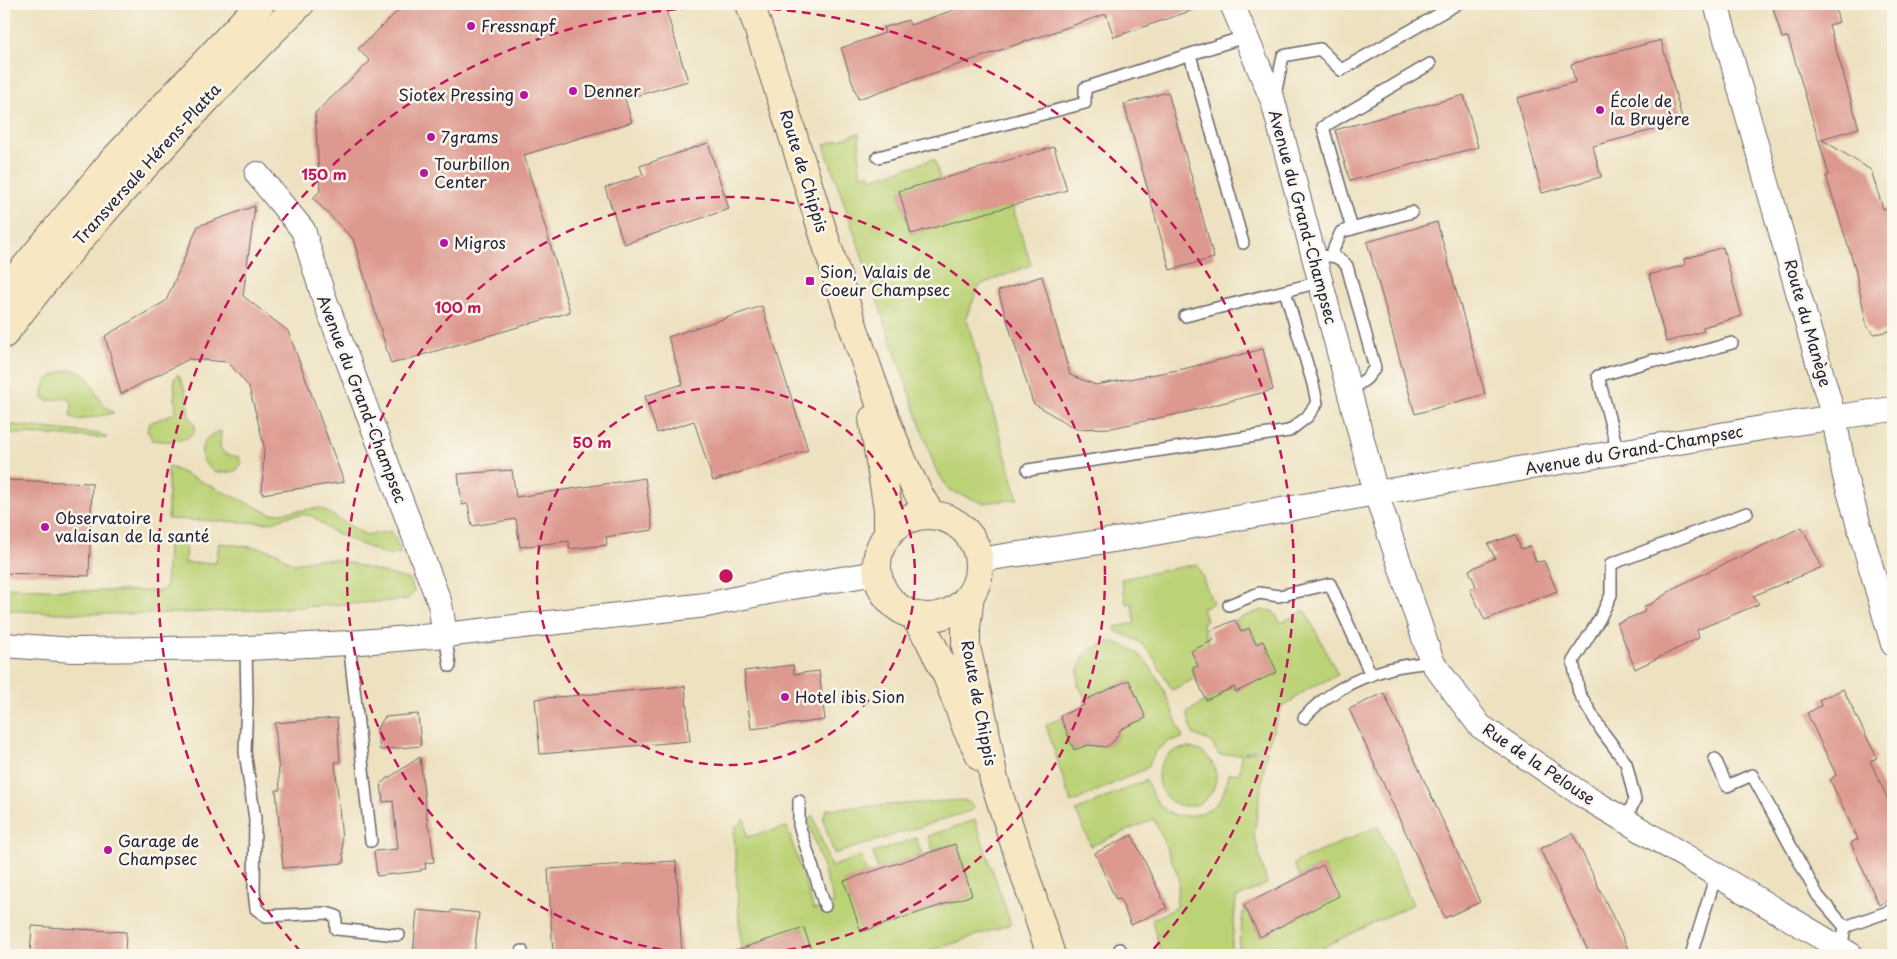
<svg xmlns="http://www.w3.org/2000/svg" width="1897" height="959" font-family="'Playpen Sans',sans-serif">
<rect width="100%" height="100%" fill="#fbf7ec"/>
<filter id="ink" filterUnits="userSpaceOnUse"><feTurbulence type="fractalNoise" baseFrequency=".02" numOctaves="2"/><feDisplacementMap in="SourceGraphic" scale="10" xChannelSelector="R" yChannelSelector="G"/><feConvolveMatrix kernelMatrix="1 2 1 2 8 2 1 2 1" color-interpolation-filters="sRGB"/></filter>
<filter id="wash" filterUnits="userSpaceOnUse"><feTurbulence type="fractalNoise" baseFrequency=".0096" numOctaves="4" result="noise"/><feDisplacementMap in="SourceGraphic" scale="20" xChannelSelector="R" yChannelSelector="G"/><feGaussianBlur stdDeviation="1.12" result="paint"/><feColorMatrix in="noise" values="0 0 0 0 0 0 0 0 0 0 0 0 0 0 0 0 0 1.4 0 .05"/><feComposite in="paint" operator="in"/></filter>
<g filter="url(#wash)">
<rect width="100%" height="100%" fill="#ede1c0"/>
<!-- green -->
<g fill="#bcd276" stroke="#6f7a58">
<path d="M859,133L860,176L869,173L872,179L934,159L940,179L899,191L911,234L1012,205L1031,265L980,285L966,317L1018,499L983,503L949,490L935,468L824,145Z"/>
<path d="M68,370C90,370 90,384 100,400C103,405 109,409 114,413L77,420L70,416L72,406L71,401L65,398L48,401L43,398C41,382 53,373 68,370Z"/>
<path d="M178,374C183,383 186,393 188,403C188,407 188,412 189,415C190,420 196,423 195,429C193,443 163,442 153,440L147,431L150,423L176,412L174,379Z"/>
<path d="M4,424L100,434L107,438L4,433Z"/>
<path d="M221,431L220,447L225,454L239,457L241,463L237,470C201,484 187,439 221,431Z"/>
<path d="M168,466L271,514L320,508L366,535L392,531L401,553L390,556C370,548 349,540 330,530C321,525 317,517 308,515C295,513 282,518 270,523L168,519Z"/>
<path d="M168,543H186L185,563H216L219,543L259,548L279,553L286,560L295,564L315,559L339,560L410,580L414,591L410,597L405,600C272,609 137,620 4,610V587L85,591H160L166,588Z"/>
<path d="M1197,564L1213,603L1202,609L1207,621L1202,624L1209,642L1198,665L1192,668L1196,678L1172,690L1152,655L1138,641L1116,631L1115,627L1135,623L1132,603L1126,604L1121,579Z"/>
<path d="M1262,610L1273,611L1281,623L1305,610L1338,675L1308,689L1281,708L1268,745L1244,753L1267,750L1254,834L1267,884L1236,898L1231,955H1161L1152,920L1176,907L1179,878L1154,819L1091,846L1076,811L1146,780C1151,791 1156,803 1165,810C1180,821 1205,815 1217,803C1224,796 1226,784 1228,774L1240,773L1241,754L1219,755L1211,742L1193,734L1187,713L1206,700L1234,687L1236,691L1277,672L1263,641L1256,644L1249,628L1241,632L1235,620Z"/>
<path d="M1109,642C1154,646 1168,702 1183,738L1169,741L1156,751L1147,768L1071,803L1046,725L1061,718L1074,750C1079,748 1085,745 1090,745C1104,746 1116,748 1119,730L1145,718L1129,680L1086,700L1078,685V670L1084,656L1091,649Z"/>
<circle cx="1187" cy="777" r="29"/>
<path d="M964,800L972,804L973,810L834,854L823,819L827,809Z"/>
<path d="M813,815L831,867L861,856L867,874L844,881L861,932L972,895L955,844L933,851L928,836L975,820L1011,924L919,955H813L803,928L757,943L761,955H741L734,834L735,827L745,819L747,837L787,827L814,910L834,903L810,827L809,820Z"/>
<path d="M1378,826L1413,904L1307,955H1238L1244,905L1260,937L1339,896L1323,865L1299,877L1294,863Z"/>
<path d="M916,838L922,855L878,870L873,853Z"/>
</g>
<g id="blocks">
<!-- building -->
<g fill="#dd998f">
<path d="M405,4H664L688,81L625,99L632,122L524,155L570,312L391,364L353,239L313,198L320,191L315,113L370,61L358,49Z"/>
<path d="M971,4H1201L1202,7L1114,37L1106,14L858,99L841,48L885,33L883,28L908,20L910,25Z"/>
<path d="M1772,4H1834L1839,22L1829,25L1859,128L1821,139L1871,170L1883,209L1893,208V330L1875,334L1867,327L1855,268L1826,176L1829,175L1788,37L1782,38Z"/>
<path d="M1661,40L1683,122L1593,146L1601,177L1542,193L1517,98L1575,82L1571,64Z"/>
<path d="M1168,92L1214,258L1170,270L1124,104Z"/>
<path d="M1464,95L1478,147L1350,181L1335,130Z"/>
<path d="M708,143L729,209L624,244L605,188L643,175L640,166Z"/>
<path d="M1054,147L1067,190L911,234L899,191Z"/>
<path d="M255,206L243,296L288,331L344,482L262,494L264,445L249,387L228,362L189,359L121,394L105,336L166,301L198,226Z"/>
<path d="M1437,222L1485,394L1415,414L1367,242Z"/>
<path d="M1723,247L1742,316L1703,327L1704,331L1666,342L1649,275L1685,265L1684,259Z"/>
<path d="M1042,276L1070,375L1096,385L1183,369L1263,349L1273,390L1187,412L1112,428L1076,429L1033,403L998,291Z"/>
<path d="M762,306L808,450L713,481L694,421L657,433L645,396L683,384L668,337Z"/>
<path d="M512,470L516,497L645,478L653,530L606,537L607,545L569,549V541L520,547L516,519L472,526L468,504L462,505L458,474Z"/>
<path d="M4,480L92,483L89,576L4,573Z"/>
<path d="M1802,527L1822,567L1753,596L1759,604L1697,630L1699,638L1635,669L1617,623L1644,612L1645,606L1651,604L1676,587Z"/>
<path d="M1515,535L1521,549L1530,546L1536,562L1544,561L1557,591L1485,620L1470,590L1476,586L1469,570L1495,558L1488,544Z"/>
<path d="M1235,620L1241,632L1249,628L1256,644L1263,641L1277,672L1236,692L1234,687L1206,700L1192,668L1198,666L1191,651L1214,640L1210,631Z"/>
<path d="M793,665L794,674L819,671L825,720L751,729L744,671Z"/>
<path d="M1129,680L1146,718L1121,729L1114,741L1106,747L1088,745L1074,750L1060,716L1084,705L1083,701Z"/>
<path d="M685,686L690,741L540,754L535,699Z"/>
<path d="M1843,689L1877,758L1870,761L1893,810V897L1879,905L1851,843L1858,839L1830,780L1836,775L1807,713L1821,706L1819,700Z"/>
<path d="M1384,693L1480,902L1445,918L1349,709Z"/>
<path d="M418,714L421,746L380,750L377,728L385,717Z"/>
<path d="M337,718L340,762H335L344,863L283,868L276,790H280L275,723Z"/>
<path d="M420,757L428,828H430L434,862L425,863L426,869H421V871L377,876L374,851L398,849L393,801L383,802L381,783Z"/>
<path d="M1573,833L1631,955H1590L1540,849Z"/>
<path d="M1132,835L1167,908L1131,925L1120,899L1116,900L1095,853Z"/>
<path d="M955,844L972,895L861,932L844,881Z"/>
<path d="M676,861L682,955H553L548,869Z"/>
<path d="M1323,865L1339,896L1260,937L1244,905Z"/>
<path d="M417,910L450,913L452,910L479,913L474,955H413Z"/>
<path d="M32,926L126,932L125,955H30Z"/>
<path d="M804,928L813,955H733V951Z"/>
</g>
</g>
</g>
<g filter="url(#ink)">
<use href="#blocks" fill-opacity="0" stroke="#69656a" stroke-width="1"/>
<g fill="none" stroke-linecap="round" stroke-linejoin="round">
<defs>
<g id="lane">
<path d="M1190,55L1243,243"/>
<path d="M1275,95L1283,56L1320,49L1341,70L1457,4"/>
<path d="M878,157L1085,103V88L1247,36"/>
<path d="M1352,229L1323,127L1430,64"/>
<path d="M1331,255L1341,232L1412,212"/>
<path d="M1314,258C1329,255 1337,254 1347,266L1375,368L1366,379L1349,391"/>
<path d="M1185,316L1320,282"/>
<path d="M1618,452L1598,376L1654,360L1668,361L1732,343"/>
<path d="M1028,470L1289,431L1307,417L1317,403L1313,384L1285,291"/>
<path d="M1229,605L1259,593L1279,596L1330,584L1371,675"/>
<path d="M445,635L450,666"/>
<path d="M349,643L371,841"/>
<path d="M246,648L247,701L245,752L255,819L254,891L256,909L266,916L326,913L336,916V929L399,935"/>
<path d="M1304,718C1323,695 1357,678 1385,670C1400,665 1416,664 1432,662"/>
<path d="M1715,759L1727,786L1752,775L1818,896L1845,927L1841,950"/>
<path d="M799,801V825L825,906"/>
<path d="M1625,820L1635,800L1626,763L1602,731L1579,693L1573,661L1600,618L1611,595V564L1747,513"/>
<path d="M1845,927L1893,910"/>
<path d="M1120,949L1122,955"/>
<path d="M522,955V951"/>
<path d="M1691,955L1716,875"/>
</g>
<g id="street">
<path d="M1232,4L1273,101L1376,493L1432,662L1480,726L1584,796L1851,955"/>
<path d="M1716,4L1834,418L1845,477L1893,644"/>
<path d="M257,174L303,230L323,295L440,604L445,635"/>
<path d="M978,560L1127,538L1376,493L1768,427L1893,409"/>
<path d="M4,645L73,650L246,648L349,643L445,635L706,605L787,588L877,573"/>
</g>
<g id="secondary">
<path d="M750,4C791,121 823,241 864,358C883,412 900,466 931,515"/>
<path d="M4,293L111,163L260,4"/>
<path d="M4,334C54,266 109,204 166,143C210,95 253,49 300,4"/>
<path d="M873,419L888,509V533"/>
<circle cx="928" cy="566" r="51"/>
<path d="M970,595L966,628V647L983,719L994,780L1051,955"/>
<path d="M914,616L929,639L946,673L967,729L981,757"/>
</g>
</defs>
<!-- lane casing -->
<use href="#lane" stroke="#69656a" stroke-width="14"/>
<!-- street casing -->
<use href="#street" stroke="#69656a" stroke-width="26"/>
<!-- secondary casing -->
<use href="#secondary" stroke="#69656a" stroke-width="30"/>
<!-- lane -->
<use href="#lane" stroke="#fff" stroke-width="11"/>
<!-- street -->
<use href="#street" stroke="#fff" stroke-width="24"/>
<!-- secondary -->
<use href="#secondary" stroke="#f7e8c3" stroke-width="28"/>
</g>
</g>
<!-- distance rings -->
<g fill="none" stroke="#c2185b" stroke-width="2.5" stroke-dasharray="9 6">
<circle cx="726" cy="576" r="189"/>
<circle cx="726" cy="576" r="379"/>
<path d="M301 952A568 568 0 1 1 1151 952"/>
</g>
<!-- markers -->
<g fill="#b5179e" stroke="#fbf7ec" stroke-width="2">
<circle cx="471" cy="26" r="5"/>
<circle cx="573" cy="91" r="5"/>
<circle cx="524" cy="95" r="5"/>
<circle cx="1600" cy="110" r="5"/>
<circle cx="431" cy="137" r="5"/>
<circle cx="424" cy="173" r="5"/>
<circle cx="444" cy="243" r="5"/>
<rect x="805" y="276" width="10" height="10" rx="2.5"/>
<circle cx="45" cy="527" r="5"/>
<circle cx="785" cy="697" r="5"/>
<circle cx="108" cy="850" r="5"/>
</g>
<g text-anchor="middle" stroke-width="5" stroke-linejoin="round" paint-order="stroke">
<!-- poi labels -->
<g font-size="16" fill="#22223b" stroke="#fbf7ec" text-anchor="start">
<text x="481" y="32">Fressnapf</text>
<text x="583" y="97">Denner</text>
<text x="514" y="101" text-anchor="end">Siotex Pressing</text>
<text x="1610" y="107">École de<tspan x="1610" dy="18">la Bruyère</tspan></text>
<text x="441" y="143">7grams</text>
<text x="434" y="170">Tourbillon<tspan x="434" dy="18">Center</tspan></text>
<text x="454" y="249">Migros</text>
<text x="820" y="278">Sion, Valais de<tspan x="820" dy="18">Coeur Champsec</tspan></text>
<text x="55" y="524">Observatoire<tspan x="55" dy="18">valaisan de la santé</tspan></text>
<text x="795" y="703">Hotel ibis Sion</text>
<text x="118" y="847">Garage de<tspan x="118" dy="18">Champsec</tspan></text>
</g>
<!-- street labels -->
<g font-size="16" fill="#22223b" stroke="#fbf7ec">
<text transform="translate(147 164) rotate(-48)" y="6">Transversale Hérens-Platta</text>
<text transform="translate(804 171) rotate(73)" y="6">Route de Chippis</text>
<text transform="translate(1303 217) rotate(75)" y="6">Avenue du Grand-Champsec</text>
<text transform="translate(1808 323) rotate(74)" y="6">Route du Manège</text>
<text transform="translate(362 399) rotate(69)" y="6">Avenue du Grand-Champsec</text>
<text transform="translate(1634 450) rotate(-10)" y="6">Avenue du Grand-Champsec</text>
<text transform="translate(979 703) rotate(79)" y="6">Route de Chippis</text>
<text transform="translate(1539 764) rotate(34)" y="6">Rue de la Pelouse</text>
</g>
</g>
<circle cx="726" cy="576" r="8" fill="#c2185b" stroke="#fbf7ec" stroke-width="2.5"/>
<g font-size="15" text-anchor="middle" font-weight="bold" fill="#c2185b" stroke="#fbf7ec" stroke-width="5" stroke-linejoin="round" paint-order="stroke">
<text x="324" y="180">150 m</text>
<text x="458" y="313">100 m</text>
<text x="592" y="448">50 m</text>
</g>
<!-- margin -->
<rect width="1897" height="959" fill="none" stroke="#fbf7ec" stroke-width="20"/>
</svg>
